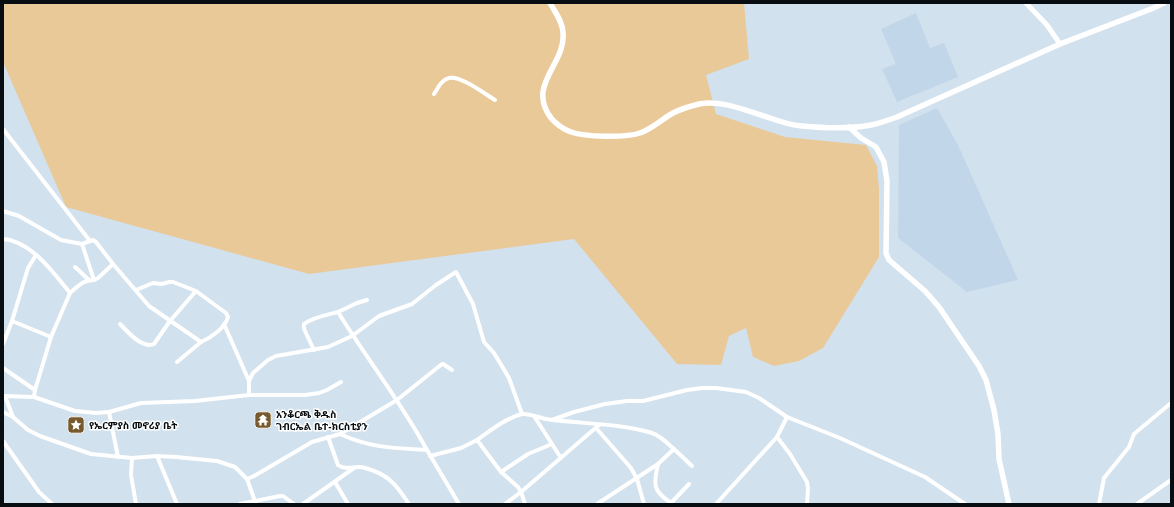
<svg xmlns="http://www.w3.org/2000/svg" width="1174" height="507" font-family="Helvetica,'Noto Sans Ethiopic',sans-serif">
<rect width="100%" height="100%" fill="#d1e1ee"/>
<!-- built -->
<g fill="#c1d7e9">
<path d="M916,13L930,48L944,43L958,77L897,102L882,69L896,64L881,29Z"/>
<path d="M937,108L958,145L1018,280L967,292L898,238L899,125Z"/>
</g>
<!-- green -->
<path fill="#eac999" d="M3,3H744L749,59L706,75L716,114L785,137L866,145L877,166L879,189V257L823,348L799,361L774,366L753,357L746,328L729,336L721,365L677,364L574,239L309,274L66,207L3,62Z"/>
<g fill="none" stroke-linecap="round" stroke-linejoin="round">
<!-- minor -->
<g stroke="#fff" stroke-width="4">
<path d="M434,94C438,88 441,80 449,78C460,75 485,94 495,100"/>
<path d="M3,129L90,241"/>
<path d="M3,211L19,216L61,240L82,244L94,280C83,280 78,286 70,293"/>
<path d="M3,239C31,241 54,273 70,293L51,337L35,390L34,397"/>
<path d="M82,244L93,240L96,242L113,264L98,278L94,280"/>
<path d="M113,264L149,306L201,342L177,362"/>
<path d="M75,267L89,280"/>
<path d="M136,290L153,283L162,284L169,282H173L196,291"/>
<path d="M338,312L357,303L367,300"/>
<path d="M12,321L28,268L36,255"/>
<path d="M120,324C128,332 142,349 154,344L170,321L196,291L226,313L228,317C225,328 212,337 201,342"/>
<path d="M224,324L249,381"/>
<path d="M3,344L12,321L51,337"/>
<path d="M314,350L304,329V324C313,317 327,315 338,312C367,359 401,402 427,450"/>
<path d="M3,368L35,390"/>
<path d="M249,395V381L253,373L268,360L276,356L328,347L352,336L379,316L412,304L436,285L456,272L473,304L484,342L494,353L509,378L522,414"/>
<path d="M3,396L34,397L75,411L96,413L109,412L141,403L195,401L249,395H305L319,393L327,390L341,382"/>
<path d="M5,396L13,417"/>
<path d="M3,412L13,417L28,430L40,436L91,454L132,458L157,456L176,457L217,461L235,467L247,479L254,476L312,442L340,434L397,400L442,364H443L452,370"/>
<path d="M109,412L118,457"/>
<path d="M534,416L561,458"/>
<path d="M787,417L777,437L790,454L807,482L808,488L807,504"/>
<path d="M552,420L574,412L605,404L627,401H643L687,390L702,388H716L746,392L759,398L787,417L840,438L925,477L965,504"/>
<path d="M596,428L631,468L637,479L644,504"/>
<path d="M340,434C370,448 394,448 427,450L459,504"/>
<path d="M328,437L338,465C344,470 352,467 359,467C364,467 369,469 374,471C391,477 399,489 409,504"/>
<path d="M3,441L39,492L52,504"/>
<path d="M157,456L177,504"/>
<path d="M430,456L461,448L477,440"/>
<path d="M132,458L131,475L136,504"/>
<path d="M658,464C653,485 653,491 671,503"/>
<path d="M501,472L528,454L552,444"/>
<path d="M247,479L256,504"/>
<path d="M335,482L348,504"/>
<path d="M240,504L280,496H283L294,504"/>
<path d="M303,504L354,468"/>
<path d="M505,504L521,492L518,487L501,472L477,440C491,430 506,418 522,414C530,413 539,418 546,419C579,424 620,423 652,433C661,436 667,443 674,449"/>
<path d="M525,504L521,492L599,425"/>
<path d="M597,504L658,464L674,449L692,466"/>
<path d="M670,504L689,484"/>
<path d="M716,504L777,437"/>
<path d="M1099,504L1104,478L1129,447L1134,434L1171,403"/>
<path d="M1137,504L1171,480"/>
</g>
<!-- tertiary -->
<path stroke="#fff" stroke-width="5" d="M1026,3L1047,25L1060,44"/>
<!-- secondary -->
<g stroke="#fff" stroke-width="5.5">
<path d="M550,3C555,12 563,22 563,33C566,64 526,85 551,118C556,124 563,129 571,132C585,137 625,138 640,133C652,129 662,119 673,113C681,109 691,106 699,104C723,100 744,110 767,117C778,121 790,125 802,126C823,128 851,129 871,125C880,123 889,120 897,117L1060,44L1151,9L1164,3"/>
<path d="M849,127L861,138L876,147L884,162L887,181L886,253L889,260L925,291L939,307L979,366L986,380L994,410L998,434L999,459L1009,504"/>
</g>
</g>
<!-- icons -->
<defs>
<symbol id="temple-square" viewBox="-11 -11 22 22"><rect x="-9" y="-9" width="18" height="18" rx="4" fill="#76592c" stroke="#fff"/><path d="M0-6L5-2H3V0L6.5 2.5H4V6H1.5V3h-3V6H-4V2.5H-6.5L-3 0V-2H-5Z" fill="#fff"/></symbol>
<symbol id="sight-square" viewBox="-11 -11 22 22"><rect x="-9" y="-9" width="18" height="18" rx="4" fill="#76592c" stroke="#fff"/><path d="M0-6L1.8-2.2L6-1.7L2.9 1.2L3.7 5.4L0 3.3L-3.7 5.4L-2.9 1.2L-6-1.7L-1.8-2.2Z" fill="#fff"/></symbol>
</defs>
<g fill-rule="evenodd">
<use href="#temple-square" x="253" y="410" width="20" height="20"/>
<use href="#sight-square" x="66" y="415" width="20" height="20"/>
</g>
<g text-anchor="middle" stroke-width="3" stroke-linejoin="round" paint-order="stroke">
<!-- poi labels -->
<g font-size="10" font-weight="bold" fill="#080d11" stroke="#fff" text-anchor="start">
<text x="276" y="418">አንቆርጫ ቅዱስ<tspan x="276" dy="12">ገብርኤል ቤተ-ክርስቲያን</tspan></text>
<text x="89" y="429">የኤርምያስ መኖሪያ ቤት</text>
</g>
</g>
<!-- border -->
<rect width="1174" height="507" fill="none" stroke="#080d11" stroke-width="8"/>
</svg>
